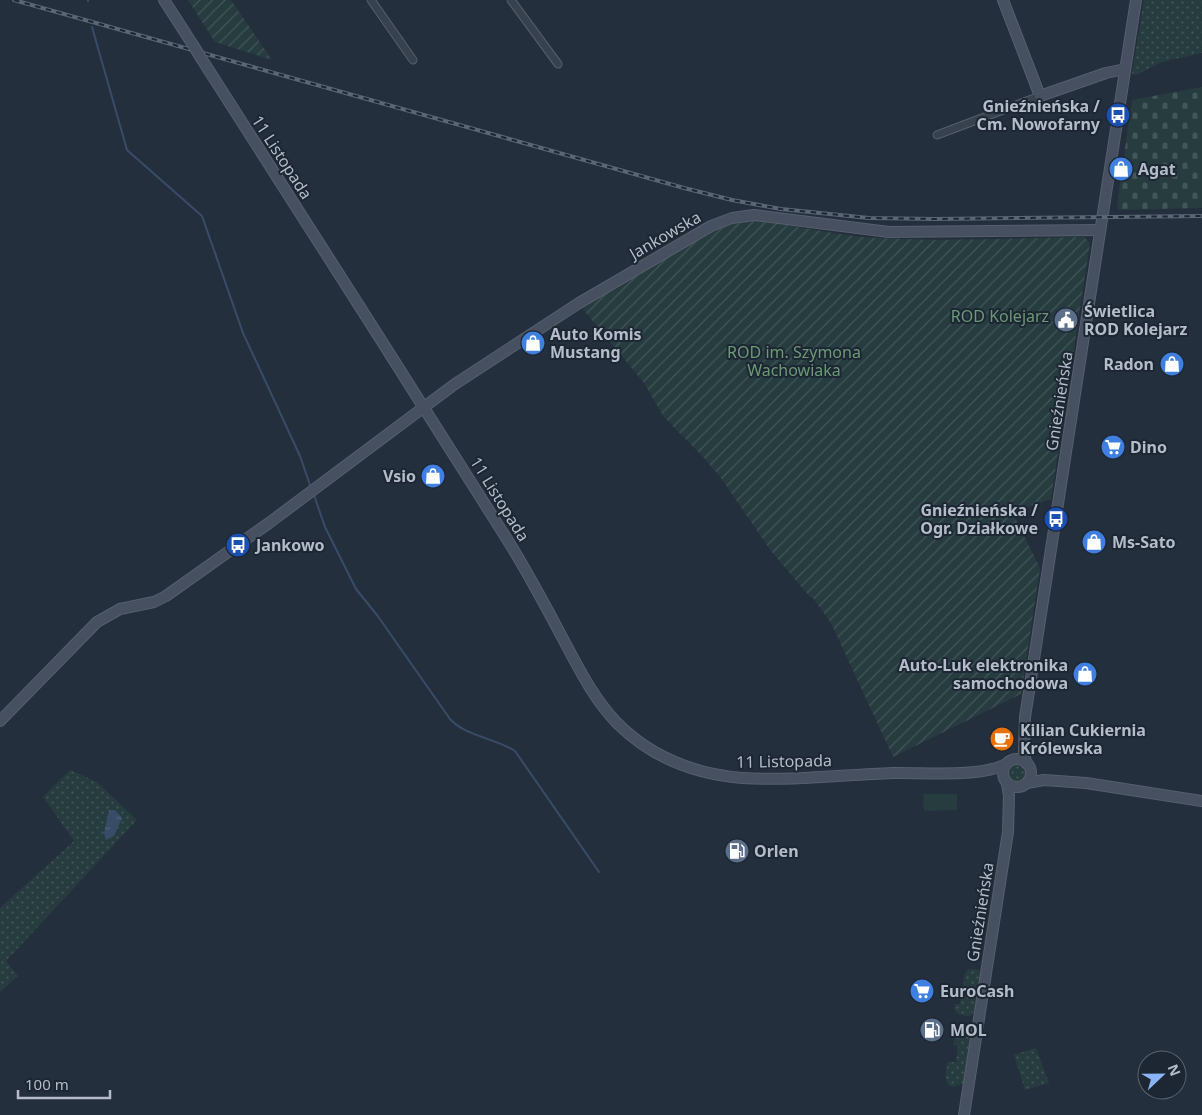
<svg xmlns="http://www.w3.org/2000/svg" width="1202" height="1115" font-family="'Noto Sans',sans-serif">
<defs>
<pattern id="grass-dots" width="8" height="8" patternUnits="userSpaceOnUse" patternTransform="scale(1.25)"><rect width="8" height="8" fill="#263c3f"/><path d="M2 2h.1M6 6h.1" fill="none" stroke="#435659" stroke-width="1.8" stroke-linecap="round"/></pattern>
<pattern id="cemetery-stones" width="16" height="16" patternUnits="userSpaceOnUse" patternTransform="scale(1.25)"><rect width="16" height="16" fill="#263c3f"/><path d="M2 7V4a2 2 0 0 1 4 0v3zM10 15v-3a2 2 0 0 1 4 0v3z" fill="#435659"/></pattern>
<pattern id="garden-furrows" width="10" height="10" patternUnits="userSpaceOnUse" patternTransform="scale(1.25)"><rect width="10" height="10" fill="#263c3f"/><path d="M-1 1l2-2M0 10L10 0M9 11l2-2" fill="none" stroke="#435659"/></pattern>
<pattern id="water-ripples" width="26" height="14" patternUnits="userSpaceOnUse" patternTransform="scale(1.25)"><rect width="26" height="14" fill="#394c67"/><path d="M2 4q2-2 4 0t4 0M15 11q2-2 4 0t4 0" fill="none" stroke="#53647b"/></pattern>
</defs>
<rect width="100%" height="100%" fill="#242f3e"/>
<!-- grass -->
<g fill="url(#grass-dots)">
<path d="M1144,0H1202V53L1162,62L1136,75L1132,74Z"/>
<circle cx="1017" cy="773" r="10"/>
<path d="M70,770L97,782L137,820L6,961L18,976L0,992V908L74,841L43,797Z"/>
<path d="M969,969L979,970L982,973L976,1009L970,1016C962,1016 958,1015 954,1009L955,1004H960L965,973Z"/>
<path d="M964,1023L971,1026L972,1033L965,1080L962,1084L953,1087C942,1082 946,1072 948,1062H956L958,1046L953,1045C957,1037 954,1025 964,1023Z"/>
<path d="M1036,1048L1049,1083L1025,1090L1014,1055Z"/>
</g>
<!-- cemetery -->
<path fill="url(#cemetery-stones)" d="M1202,87V208L1119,210L1117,205L1132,100Z"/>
<!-- garden -->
<g fill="url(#garden-furrows)">
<path d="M188,0H231L272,60L215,42Z"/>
<path d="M750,221C793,224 835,236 878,238C946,242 1016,238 1084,237L1090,243L1051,499L1012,512L1040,568L1021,694L893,757L831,623L813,598L810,597L771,551L721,478L705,459L663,416L644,383L582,308L705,234L728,225Z"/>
</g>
<!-- pitch -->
<path fill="#263c3f" d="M923,794H957V810L924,811Z"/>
<!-- water -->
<path fill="url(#water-ripples)" d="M109,810H115L122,818L114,836L106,840L104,833Z"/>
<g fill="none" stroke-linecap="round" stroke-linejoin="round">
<!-- stream -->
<g stroke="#394c67" stroke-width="2">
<path d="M88,0V1"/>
<path d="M92,27L127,150L202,216L243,333L300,456L310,485"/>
<path d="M314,495L325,527L356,589L377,615L450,719C465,736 495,738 515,751L599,872"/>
</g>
<defs>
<g id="street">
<path d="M371,0L413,60"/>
<path d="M511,0L558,64"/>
<path d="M937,135L1040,96"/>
</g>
<g id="secondary">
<path d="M164,0L193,45"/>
<path d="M1003,0L1040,96L1106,73L1125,69"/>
<path d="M201,58C302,217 405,376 505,536C526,569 544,603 562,637C578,667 593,698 617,723C651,757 694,774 742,778C791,781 842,775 892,773C922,772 980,778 1006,764"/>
<path d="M0,721L97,622L120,609L154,602L166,596L269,523L455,384L579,303L711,226L732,218L754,215L889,232L1100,230"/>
<circle cx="1017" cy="773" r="14"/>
<path d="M1026,763L1024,751L1025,717L1136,0"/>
<path d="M1027,783L1044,780L1086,783L1202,801"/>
<path d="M964,1115L1008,832L1009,796L1007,784"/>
</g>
</defs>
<!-- street casing -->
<use href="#street" stroke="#565f6c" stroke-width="9"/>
<!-- secondary casing -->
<use href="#secondary" stroke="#565f6c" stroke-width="12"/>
<!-- street -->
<use href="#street" stroke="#38414e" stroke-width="7"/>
<!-- secondary -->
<use href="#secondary" stroke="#465061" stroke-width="10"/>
<defs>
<path id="rail" d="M14,0L684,188L732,200L781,209L869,218L935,219L1202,216"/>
</defs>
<!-- rail casing -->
<use href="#rail" stroke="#5a6575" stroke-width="4"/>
<!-- rail -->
<use href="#rail" stroke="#1d2633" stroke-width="2" stroke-dasharray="5.5" stroke-linecap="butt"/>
<defs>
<path id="secondary-bridge" d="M193,45L201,58"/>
</defs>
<!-- secondary-bridge casing -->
<use href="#secondary-bridge" stroke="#565f6c" stroke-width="12" stroke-linecap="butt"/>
<!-- secondary-bridge -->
<use href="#secondary-bridge" stroke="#465061" stroke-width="10"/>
</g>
<!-- icons -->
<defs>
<symbol id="bus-disc" viewBox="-11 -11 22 22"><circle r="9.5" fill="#1a4fb4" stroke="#1d2633"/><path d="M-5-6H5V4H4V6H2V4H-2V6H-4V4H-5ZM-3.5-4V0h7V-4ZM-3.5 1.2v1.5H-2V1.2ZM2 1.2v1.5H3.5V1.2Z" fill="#fff"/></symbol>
<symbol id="shop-disc" viewBox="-11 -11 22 22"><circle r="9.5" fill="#3f7fe0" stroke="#1d2633"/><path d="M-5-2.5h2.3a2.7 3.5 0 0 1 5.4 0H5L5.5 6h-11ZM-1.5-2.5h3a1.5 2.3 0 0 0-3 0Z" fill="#fff"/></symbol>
<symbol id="civic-disc" viewBox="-11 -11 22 22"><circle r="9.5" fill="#5c6f8a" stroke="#1d2633"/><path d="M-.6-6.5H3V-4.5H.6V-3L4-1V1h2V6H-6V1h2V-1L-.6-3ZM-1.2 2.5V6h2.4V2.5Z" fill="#fff"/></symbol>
<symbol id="supermarket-disc" viewBox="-11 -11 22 22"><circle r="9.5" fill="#3f7fe0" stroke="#1d2633"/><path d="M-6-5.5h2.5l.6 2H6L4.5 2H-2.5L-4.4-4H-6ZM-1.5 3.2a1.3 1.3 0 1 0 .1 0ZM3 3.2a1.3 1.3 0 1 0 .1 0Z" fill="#fff"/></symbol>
<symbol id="cafe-disc" viewBox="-11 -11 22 22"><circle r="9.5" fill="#e8710a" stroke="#1d2633"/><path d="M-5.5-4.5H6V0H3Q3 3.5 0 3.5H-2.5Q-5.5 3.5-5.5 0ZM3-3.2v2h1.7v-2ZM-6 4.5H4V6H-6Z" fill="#fff"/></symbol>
<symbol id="fuel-disc" viewBox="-11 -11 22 22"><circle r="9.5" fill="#5c6f8a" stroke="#1d2633"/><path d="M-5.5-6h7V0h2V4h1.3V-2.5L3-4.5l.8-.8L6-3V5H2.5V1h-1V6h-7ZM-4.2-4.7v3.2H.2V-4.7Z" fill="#fff"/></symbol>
</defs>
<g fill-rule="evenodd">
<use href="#bus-disc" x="1104" y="101" width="28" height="28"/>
<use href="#shop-disc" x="1107" y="155" width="28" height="28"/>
<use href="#civic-disc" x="1052" y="306" width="28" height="28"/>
<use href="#shop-disc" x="519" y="329" width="28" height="28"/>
<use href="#shop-disc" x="1158" y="350" width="28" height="28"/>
<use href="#supermarket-disc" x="1099" y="433" width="28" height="28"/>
<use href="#shop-disc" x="419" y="462" width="28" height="28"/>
<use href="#bus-disc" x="1042" y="505" width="28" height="28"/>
<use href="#shop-disc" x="1080" y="528" width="28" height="28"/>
<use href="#bus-disc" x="224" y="531" width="28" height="28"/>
<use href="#shop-disc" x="1071" y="660" width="28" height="28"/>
<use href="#cafe-disc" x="988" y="725" width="28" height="28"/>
<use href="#fuel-disc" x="723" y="837" width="28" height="28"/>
<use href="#supermarket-disc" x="908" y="977" width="28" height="28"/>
<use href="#fuel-disc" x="918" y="1016" width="28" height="28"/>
</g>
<g text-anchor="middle" stroke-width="4" stroke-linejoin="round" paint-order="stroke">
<!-- poi labels -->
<g font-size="16" font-weight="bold" fill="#b4bcc9" stroke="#1d2633" text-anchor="start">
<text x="1100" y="112" text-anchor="end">Gnieźnieńska /<tspan x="1100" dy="18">Cm. Nowofarny</tspan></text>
<text x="1138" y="175">Agat</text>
<text x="1084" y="317">Świetlica<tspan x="1084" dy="18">ROD Kolejarz</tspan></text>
<text x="550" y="340">Auto Komis<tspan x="550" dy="18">Mustang</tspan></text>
<text x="1154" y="370" text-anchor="end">Radon</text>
<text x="1130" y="453">Dino</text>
<text x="416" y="482" text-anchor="end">Vsio</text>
<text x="1038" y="516" text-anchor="end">Gnieźnieńska /<tspan x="1038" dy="18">Ogr. Działkowe</tspan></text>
<text x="1112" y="548">Ms-Sato</text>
<text x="256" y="551">Jankowo</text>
<text x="1068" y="671" text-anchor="end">Auto-Luk elektronika<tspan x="1068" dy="18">samochodowa</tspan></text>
<text x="1020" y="736">Kilian Cukiernia<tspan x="1020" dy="18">Królewska</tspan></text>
<text x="754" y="857">Orlen</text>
<text x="940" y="997">EuroCash</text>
<text x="950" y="1036">MOL</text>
</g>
<!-- street labels -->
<g font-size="16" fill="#b4bcc9" stroke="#1d2633">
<text transform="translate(282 157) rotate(57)" y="6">11 Listopada</text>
<text transform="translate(665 235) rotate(-30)" y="6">Jankowska</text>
<text transform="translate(1059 401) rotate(-81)" y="6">Gnieźnieńska</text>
<text transform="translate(500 499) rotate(58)" y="6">11 Listopada</text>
<text transform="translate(784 761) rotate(-1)" y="6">11 Listopada</text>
<text transform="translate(980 912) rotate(-81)" y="6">Gnieźnieńska</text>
</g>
<!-- park labels -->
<g font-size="16" fill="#6b9a76" stroke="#1d2633">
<text x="1000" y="322">ROD Kolejarz</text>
<text x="794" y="358">ROD im. Szymona<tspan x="794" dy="18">Wachowiaka</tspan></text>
</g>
</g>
<!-- north arrow -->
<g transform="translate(1162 1075) rotate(68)"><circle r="24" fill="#1d2633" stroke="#59626f"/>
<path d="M0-4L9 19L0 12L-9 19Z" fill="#8ab4f8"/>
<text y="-8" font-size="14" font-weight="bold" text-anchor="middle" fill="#b4bcc9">N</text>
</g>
<!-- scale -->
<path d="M18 1090v8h92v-8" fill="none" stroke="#b4bcc9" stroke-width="2.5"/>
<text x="25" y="1090" font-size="15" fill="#b4bcc9" stroke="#1d2633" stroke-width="4" paint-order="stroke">100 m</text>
</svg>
